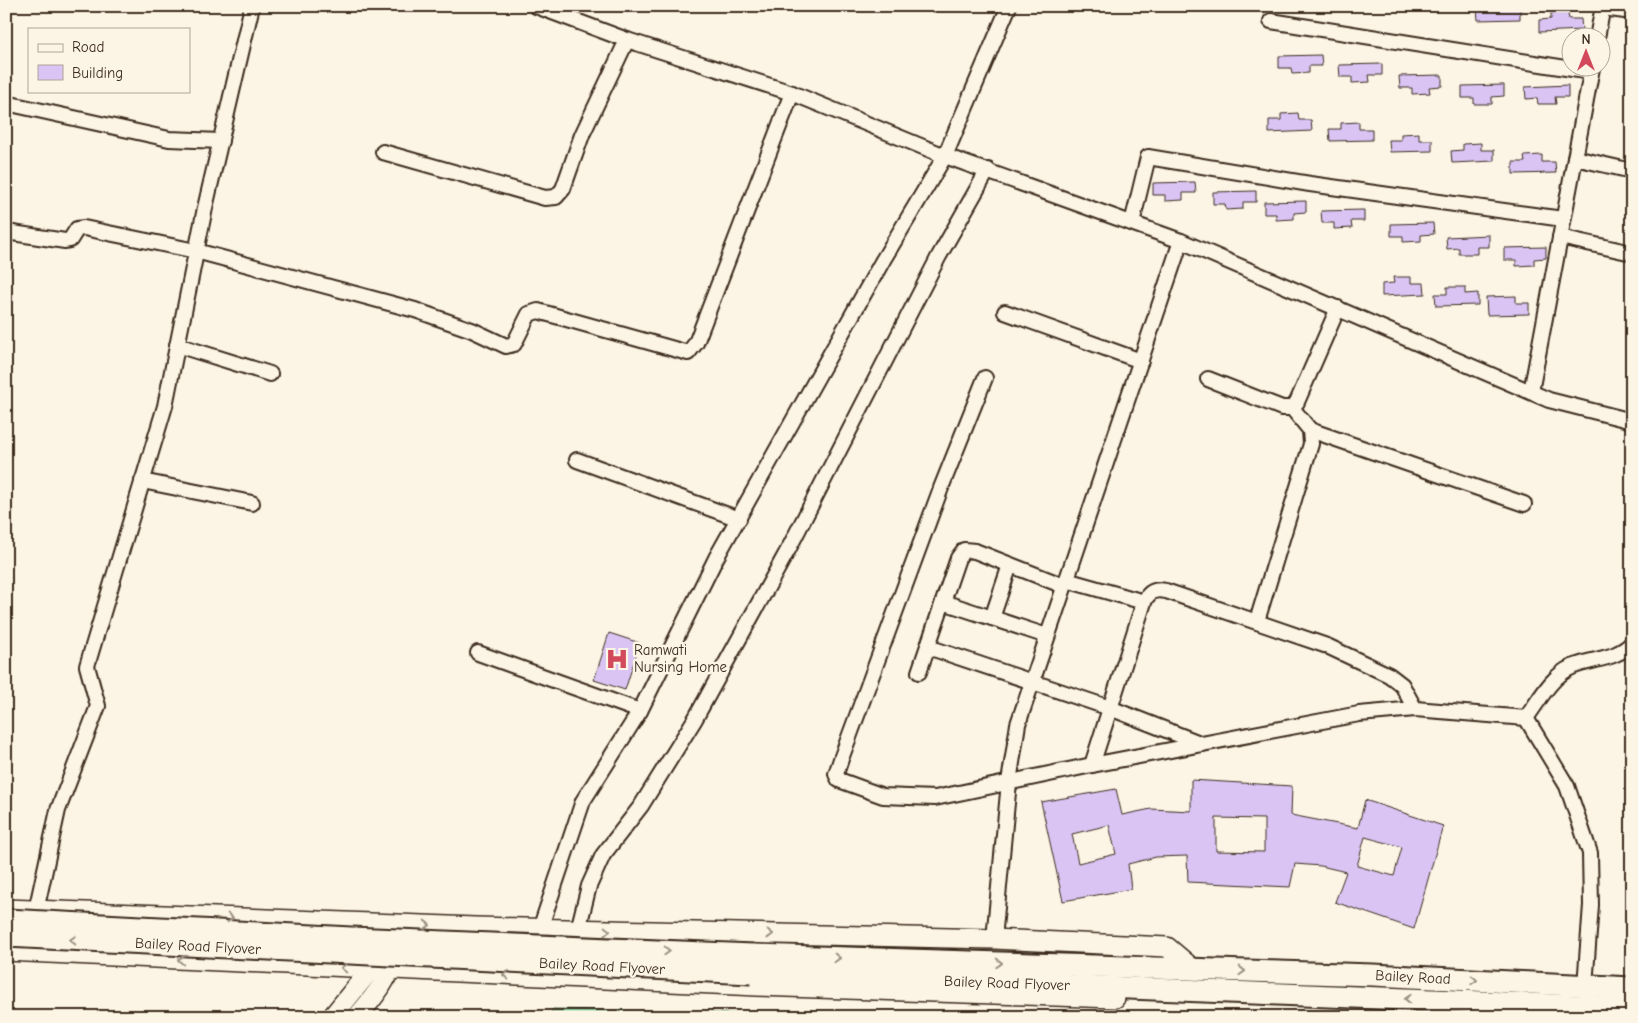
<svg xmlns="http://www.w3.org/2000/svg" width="1638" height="1023" font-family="'Comic Neue',sans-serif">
<rect width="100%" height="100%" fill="#fcf5e5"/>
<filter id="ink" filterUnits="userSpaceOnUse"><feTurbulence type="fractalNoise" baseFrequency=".02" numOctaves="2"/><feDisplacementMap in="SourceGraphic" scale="10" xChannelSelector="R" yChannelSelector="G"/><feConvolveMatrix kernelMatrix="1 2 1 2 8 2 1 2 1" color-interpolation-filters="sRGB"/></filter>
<g filter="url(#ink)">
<!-- green -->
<path fill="#92dbaa" stroke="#668264" d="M553,1009L879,1017H549Z"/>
<!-- building -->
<g fill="#dac4f4" stroke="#3b2a1e" fill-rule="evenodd">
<path d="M1489,6L1520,7V19L1478,20L1477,8Z"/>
<path d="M1551,13H1568L1569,19H1581L1582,30L1539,32V20L1551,19Z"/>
<path d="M1321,55L1322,66H1309V73L1292,74L1291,68H1279V56Z"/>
<path d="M1382,64V75H1369L1370,82L1352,83V77H1340L1339,65Z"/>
<path d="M1442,75V86L1429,87L1430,93L1412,94V88H1400L1399,76Z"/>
<path d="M1504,85V96L1492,97V104H1474V98H1462V86Z"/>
<path d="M1568,85V97H1555L1556,104H1538L1537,98L1526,99L1525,87Z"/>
<path d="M1298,113L1299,120H1311L1312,131L1269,133V120H1281V114Z"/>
<path d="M1359,122V129H1372V140L1330,141L1329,129H1341V123Z"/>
<path d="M1419,133V140H1432V151L1390,152L1389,140H1401V134Z"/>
<path d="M1481,143V150H1494V161L1452,163L1451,151L1463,150V144Z"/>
<path d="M1542,155V162H1555L1556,173L1513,174V162H1525L1524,156Z"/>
<path d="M1195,182L1196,193H1183V200L1165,201V195H1153V183Z"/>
<path d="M1256,191V202H1243V209L1226,210L1225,204H1213V192Z"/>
<path d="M1306,201V212L1294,213V219L1276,220V214H1264V202Z"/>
<path d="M1364,210V221H1351L1352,228L1334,229V223H1322L1321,211Z"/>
<path d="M1433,223L1434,234L1421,235V241L1403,242V236H1391V224Z"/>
<path d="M1489,235V247H1477V254H1459V248L1447,249L1446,237Z"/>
<path d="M1546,247V258L1534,259V265L1516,266V260H1504V248Z"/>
<path d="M1393,277H1411V283H1424L1425,294L1382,296V284L1394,283Z"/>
<path d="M1447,287H1465V294L1478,293V305L1436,306L1435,294H1447Z"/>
<path d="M1516,296V303H1529V314L1487,315L1486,297Z"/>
<path d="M609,633L640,643L625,690L594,680Z"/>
<path d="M1191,780L1292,786L1291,815L1358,828L1365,800L1443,826L1414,929L1335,902L1346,872L1321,866L1295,864L1290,887L1188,882L1187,856L1156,857L1128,864L1131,889L1063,901L1041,802L1116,789L1122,815L1151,809L1191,811ZM1216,818L1264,819V852L1216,851ZM1109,825L1116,854L1078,863L1072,834ZM1365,837L1402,847L1394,876L1357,866Z"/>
</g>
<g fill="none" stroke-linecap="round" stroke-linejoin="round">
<defs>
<g id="minor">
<path d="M536,6L627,40L792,93L945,156L1181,241L1549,400L1632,421"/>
<path d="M1603,8L1632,12"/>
<path d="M1271,21L1591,72"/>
<path d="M1597,38L1603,6"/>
<path d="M6,103L169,139L221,141"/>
<path d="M383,152L545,198L556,197L563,189L582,135L627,40"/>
<path d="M1575,158L1632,171"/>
<path d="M1132,223L1148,157L1310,184L1563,219"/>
<path d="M6,232L65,241L70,240L77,229L84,228L196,251L415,310L472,330L506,346L514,344L529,314L538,311L688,353L696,343L792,93"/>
<path d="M1560,237L1632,253"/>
<path d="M1005,312L1141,361"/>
<path d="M177,345L270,374"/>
<path d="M985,378L941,488L841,759L836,774L839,780L883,796L935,798L1092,765L1359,714L1415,709L1526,718L1567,786L1590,853L1591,905L1585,986"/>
<path d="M1208,379L1282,408H1292L1297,402L1338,308"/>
<path d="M1531,392L1592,68"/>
<path d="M1310,430L1524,504"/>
<path d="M577,460L739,519"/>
<path d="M142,481L252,503"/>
<path d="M1066,580L1144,602"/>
<path d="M943,602L1047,636"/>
<path d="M992,618L1010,565"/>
<path d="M1257,621L1311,444L1310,430L1292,408"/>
<path d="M928,647L1110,708L1202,744"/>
<path d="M478,653L640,711"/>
<path d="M919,672L958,558L964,550L975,551L1064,586"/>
<path d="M1526,718C1539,701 1551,676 1572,667C1593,658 1616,660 1632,643"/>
<path d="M1092,765L1144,602C1149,591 1155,589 1166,591L1327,646L1389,675L1402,685L1415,709"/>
<path d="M36,911L58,810L98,706L87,666L165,406L205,208L252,6"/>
<path d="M540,929L583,801L640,711L716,558L883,260L945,156L1009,6"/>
<path d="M576,938L589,886L603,855L641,806L695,719L788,550L939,256L988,170"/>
<path d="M994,939L1009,782L1018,724L1181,241"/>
</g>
<g id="major">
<path d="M6,909L475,927L994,939L1167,947L1193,969"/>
<path d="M6,951L757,986L1115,998"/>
<path d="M332,1017L371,969L372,962"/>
<path d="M357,1017C371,1000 388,982 392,960"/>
</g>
<g id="highway">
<path d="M753,955L1373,975L1632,988"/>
<path d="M751,973L1632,1008"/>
</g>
</defs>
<!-- minor casing -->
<use href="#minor" stroke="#3b2a1e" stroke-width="18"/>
<!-- major casing -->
<use href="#major" stroke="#3b2a1e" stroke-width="22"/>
<!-- highway casing -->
<use href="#highway" stroke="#3b2a1e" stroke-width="25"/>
<!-- minor -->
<use href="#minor" stroke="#fcf5e5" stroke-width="14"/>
<!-- major -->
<use href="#major" stroke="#fcf5e5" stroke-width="19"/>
<!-- highway -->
<use href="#highway" stroke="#fcf5e5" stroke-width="21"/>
<defs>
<g id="highway-bridge">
<path d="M6,920L351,938L753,955"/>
<path d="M6,936L751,973"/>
</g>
</defs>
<!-- highway-bridge casing -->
<use href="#highway-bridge" stroke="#3b2a1e" stroke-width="25" stroke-linecap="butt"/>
<!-- highway-bridge -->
<use href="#highway-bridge" stroke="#fcf5e5" stroke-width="21"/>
</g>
<!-- one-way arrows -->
<defs><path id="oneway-chevron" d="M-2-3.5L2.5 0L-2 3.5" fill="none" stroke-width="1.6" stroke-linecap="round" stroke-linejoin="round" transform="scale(1.25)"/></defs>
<g stroke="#9c9082">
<use href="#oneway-chevron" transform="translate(230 918) rotate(2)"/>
<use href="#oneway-chevron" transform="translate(427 925) rotate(2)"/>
<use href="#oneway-chevron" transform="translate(607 931) rotate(1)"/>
<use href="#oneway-chevron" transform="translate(770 934) rotate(1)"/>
<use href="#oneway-chevron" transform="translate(73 940) rotate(-177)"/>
<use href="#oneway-chevron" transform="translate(667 951) rotate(2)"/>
<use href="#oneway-chevron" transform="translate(837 958) rotate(2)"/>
<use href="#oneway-chevron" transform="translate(181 960) rotate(-177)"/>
<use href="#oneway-chevron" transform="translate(999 963) rotate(2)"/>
<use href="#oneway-chevron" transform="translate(344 968) rotate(-177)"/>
<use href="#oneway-chevron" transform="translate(1242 971) rotate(2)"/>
<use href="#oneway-chevron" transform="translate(506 975) rotate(-177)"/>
<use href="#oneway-chevron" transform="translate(1474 980) rotate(3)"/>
<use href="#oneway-chevron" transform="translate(1408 999) rotate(-178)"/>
</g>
</g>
<!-- icons -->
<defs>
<symbol id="hospital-bare" viewBox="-9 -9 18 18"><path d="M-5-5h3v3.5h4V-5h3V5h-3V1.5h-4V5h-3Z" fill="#d1495b" stroke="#fcf5e5" stroke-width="2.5" paint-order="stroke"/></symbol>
</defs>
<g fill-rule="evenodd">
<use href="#hospital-bare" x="601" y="643" width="32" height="32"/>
</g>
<g text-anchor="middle" stroke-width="5" stroke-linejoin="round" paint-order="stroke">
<!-- poi labels -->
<g font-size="15" fill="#3b2a1e" stroke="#fcf5e5" text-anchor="start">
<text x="634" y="655">Ramwati<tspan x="634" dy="17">Nursing Home</tspan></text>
</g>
<!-- street labels -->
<g font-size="15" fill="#3b2a1e" stroke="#fcf5e5">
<text transform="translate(198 946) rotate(3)" y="5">Bailey Road Flyover</text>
<text transform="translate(602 966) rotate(3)" y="5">Bailey Road Flyover</text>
<text transform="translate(1413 977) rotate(3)" y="5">Bailey Road</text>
<text transform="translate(1007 983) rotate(2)" y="5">Bailey Road Flyover</text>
</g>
</g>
<!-- margin -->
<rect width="1638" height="1023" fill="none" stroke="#fcf5e5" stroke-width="25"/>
<rect x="12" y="12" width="1613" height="998" fill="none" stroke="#3b2a1e" stroke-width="2" filter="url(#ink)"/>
<!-- legend -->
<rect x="28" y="28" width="162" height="65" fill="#fcf5e5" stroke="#afa495"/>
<rect x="38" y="44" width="25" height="8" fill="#fcf5e5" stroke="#afa495"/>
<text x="72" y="52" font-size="15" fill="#3b2a1e">Road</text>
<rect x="38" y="65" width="25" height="15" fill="#dac4f4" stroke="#afa495"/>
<text x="72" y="78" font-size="15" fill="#3b2a1e">Building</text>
<!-- north arrow -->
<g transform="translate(1586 52)"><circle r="24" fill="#fcf5e5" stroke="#afa495"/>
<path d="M0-4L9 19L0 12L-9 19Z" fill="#d1495b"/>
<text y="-8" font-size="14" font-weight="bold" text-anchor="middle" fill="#3b2a1e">N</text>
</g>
</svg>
